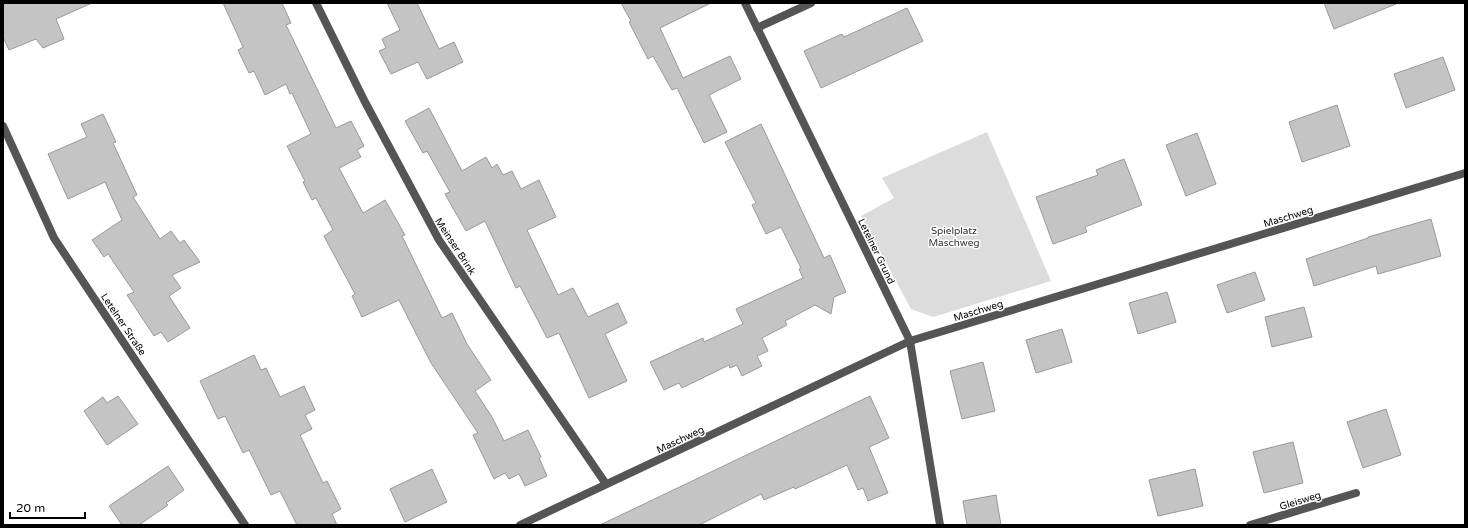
<svg xmlns="http://www.w3.org/2000/svg" width="1468" height="528" font-family="'Varela Round',sans-serif">
<rect width="100%" height="100%" fill="#fff"/>
<!-- green -->
<path fill="#dcdcdc" d="M987,132L1051,281L933,317L911,309L861,216L894,198L882,178Z"/>
<!-- building -->
<g fill="#c4c4c4" stroke="#999">
<path d="M3,3H92L56,19L64,39L43,48L36,39L9,50L3,37Z"/>
<path d="M223,3H282L291,23L286,25L336,128L351,121L364,146L357,150L361,157L339,168L363,213L385,200L405,235L402,236L442,318L452,313L467,344L491,380L475,391L492,417L504,441L528,430L541,457L539,458L547,476L525,486L519,474L509,479L505,473L494,479L473,435L478,433L431,363L399,300L362,317L352,296L355,294L324,236L333,230L316,198L312,200L303,182L305,181L287,146L311,134L292,93L290,94L286,84L265,95L254,71L249,73L238,50L243,47Z"/>
<path d="M387,3H417L439,49L454,42L463,62L427,79L418,62L391,74L379,51L386,48L382,39L400,30Z"/>
<path d="M621,3H711L660,28L683,78L730,56L741,79L709,95L727,132L704,143L677,88L672,90L653,56L648,59L629,22L631,21Z"/>
<path d="M1324,3H1395L1396,4L1334,29Z"/>
<path d="M907,8L923,41L821,88L804,51L842,34L844,37Z"/>
<path d="M1443,57L1455,90L1406,108L1394,74Z"/>
<path d="M1337,105L1350,146L1302,162L1289,122Z"/>
<path d="M429,108L462,171L486,157L492,168L497,164L503,175L512,171L521,189L539,180L556,217L527,230L558,295L573,288L588,317L618,303L627,323L605,334L627,381L589,398L559,333L547,338L520,286L516,288L485,221L466,231L445,194L450,192L427,151L423,153L405,121Z"/>
<path d="M103,114L116,142L113,143L137,195L133,197L160,239L171,231L180,243L184,240L200,262L172,275L181,288L169,296L190,328L168,342L161,332L154,336L127,295L134,292L108,254L104,257L92,240L122,220L105,182L68,199L48,154L87,137L81,124Z"/>
<path d="M761,124L824,258L830,255L846,292L834,297L831,314L815,305L785,321L787,325L762,338L768,351L757,356L762,366L742,376L737,365L730,368L729,365L682,388L679,383L664,390L650,362L703,338L704,342L743,324L736,309L803,278L799,269L801,268L781,227L766,234L752,205L756,203L725,142Z"/>
<path d="M1197,133L1216,184L1186,196L1166,145Z"/>
<path d="M1124,159L1142,205L1085,227L1087,232L1053,244L1036,197L1098,175L1096,170Z"/>
<path d="M1431,219L1441,256L1378,274L1376,266L1314,286L1306,259L1368,238V237Z"/>
<path d="M1255,272L1265,300L1227,313L1217,285Z"/>
<path d="M1167,292L1176,322L1138,334L1129,303Z"/>
<path d="M1304,307L1312,337L1272,347L1265,317Z"/>
<path d="M1062,329L1072,362L1036,373L1026,340Z"/>
<path d="M254,355L261,370L266,368L280,397L304,386L315,410L305,415L312,429L300,435L323,483L327,481L341,509L332,514L337,525H297L280,491L271,495L249,450L243,453L225,416L218,419L200,381Z"/>
<path d="M983,362L995,411L962,419L950,371Z"/>
<path d="M118,396L138,424L107,445L84,411L103,397L107,403Z"/>
<path d="M870,396L889,438L869,447L888,493L868,501L863,488L858,490L847,465L795,489L794,487L764,500L761,494L699,525H600Z"/>
<path d="M1386,409L1401,455L1363,468L1347,422Z"/>
<path d="M1293,442L1303,483L1264,493L1253,452Z"/>
<path d="M168,466L184,490L166,503L168,505L139,525H122L109,506Z"/>
<path d="M432,469L447,502L405,522L390,489Z"/>
<path d="M1195,469L1203,506L1158,516L1149,480Z"/>
<path d="M996,495L1001,525H967L963,501Z"/>
</g>
<g fill="none" stroke-linecap="round" stroke-linejoin="round">
<!-- street -->
<g stroke="#555" stroke-width="8">
<path d="M316,3L365,102L439,240L606,484"/>
<path d="M745,3L910,341L940,525"/>
<path d="M757,28L811,3"/>
<path d="M3,126L54,238L245,525"/>
<path d="M520,525L910,341L1465,173"/>
<path d="M1250,525L1356,493"/>
</g>
</g>
<g text-anchor="middle" stroke-width="3" stroke-linejoin="round" paint-order="stroke">
<!-- street labels -->
<g font-size="10" fill="#000" stroke="#fff">
<text transform="translate(1288 216) rotate(-17)" y="4">Maschweg</text>
<text transform="translate(456 246) rotate(57)" y="4">Meinser Brink</text>
<text transform="translate(877 251) rotate(64)" y="4">Letelner Grund</text>
<text transform="translate(978 310) rotate(-17)" y="4">Maschweg</text>
<text transform="translate(124 324) rotate(56)" y="4">Letelner Straße</text>
<text transform="translate(680 439) rotate(-25)" y="4">Maschweg</text>
<text transform="translate(1300 500) rotate(-17)" y="4">Gleisweg</text>
</g>
<!-- park labels -->
<g font-size="10" fill="#333" stroke="#fff">
<text x="954" y="234">Spielplatz<tspan x="954" dy="12">Maschweg</tspan></text>
</g>
</g>
<!-- border -->
<rect width="1468" height="528" fill="none" stroke="#000000" stroke-width="8"/>
<!-- scale -->
<path d="M10 512v6h75v-6" fill="none" stroke="#000000" stroke-width="2"/>
<text x="16" y="512" font-size="12" fill="#000000" stroke="#ffffff" stroke-width="3" paint-order="stroke">20 m</text>
</svg>
